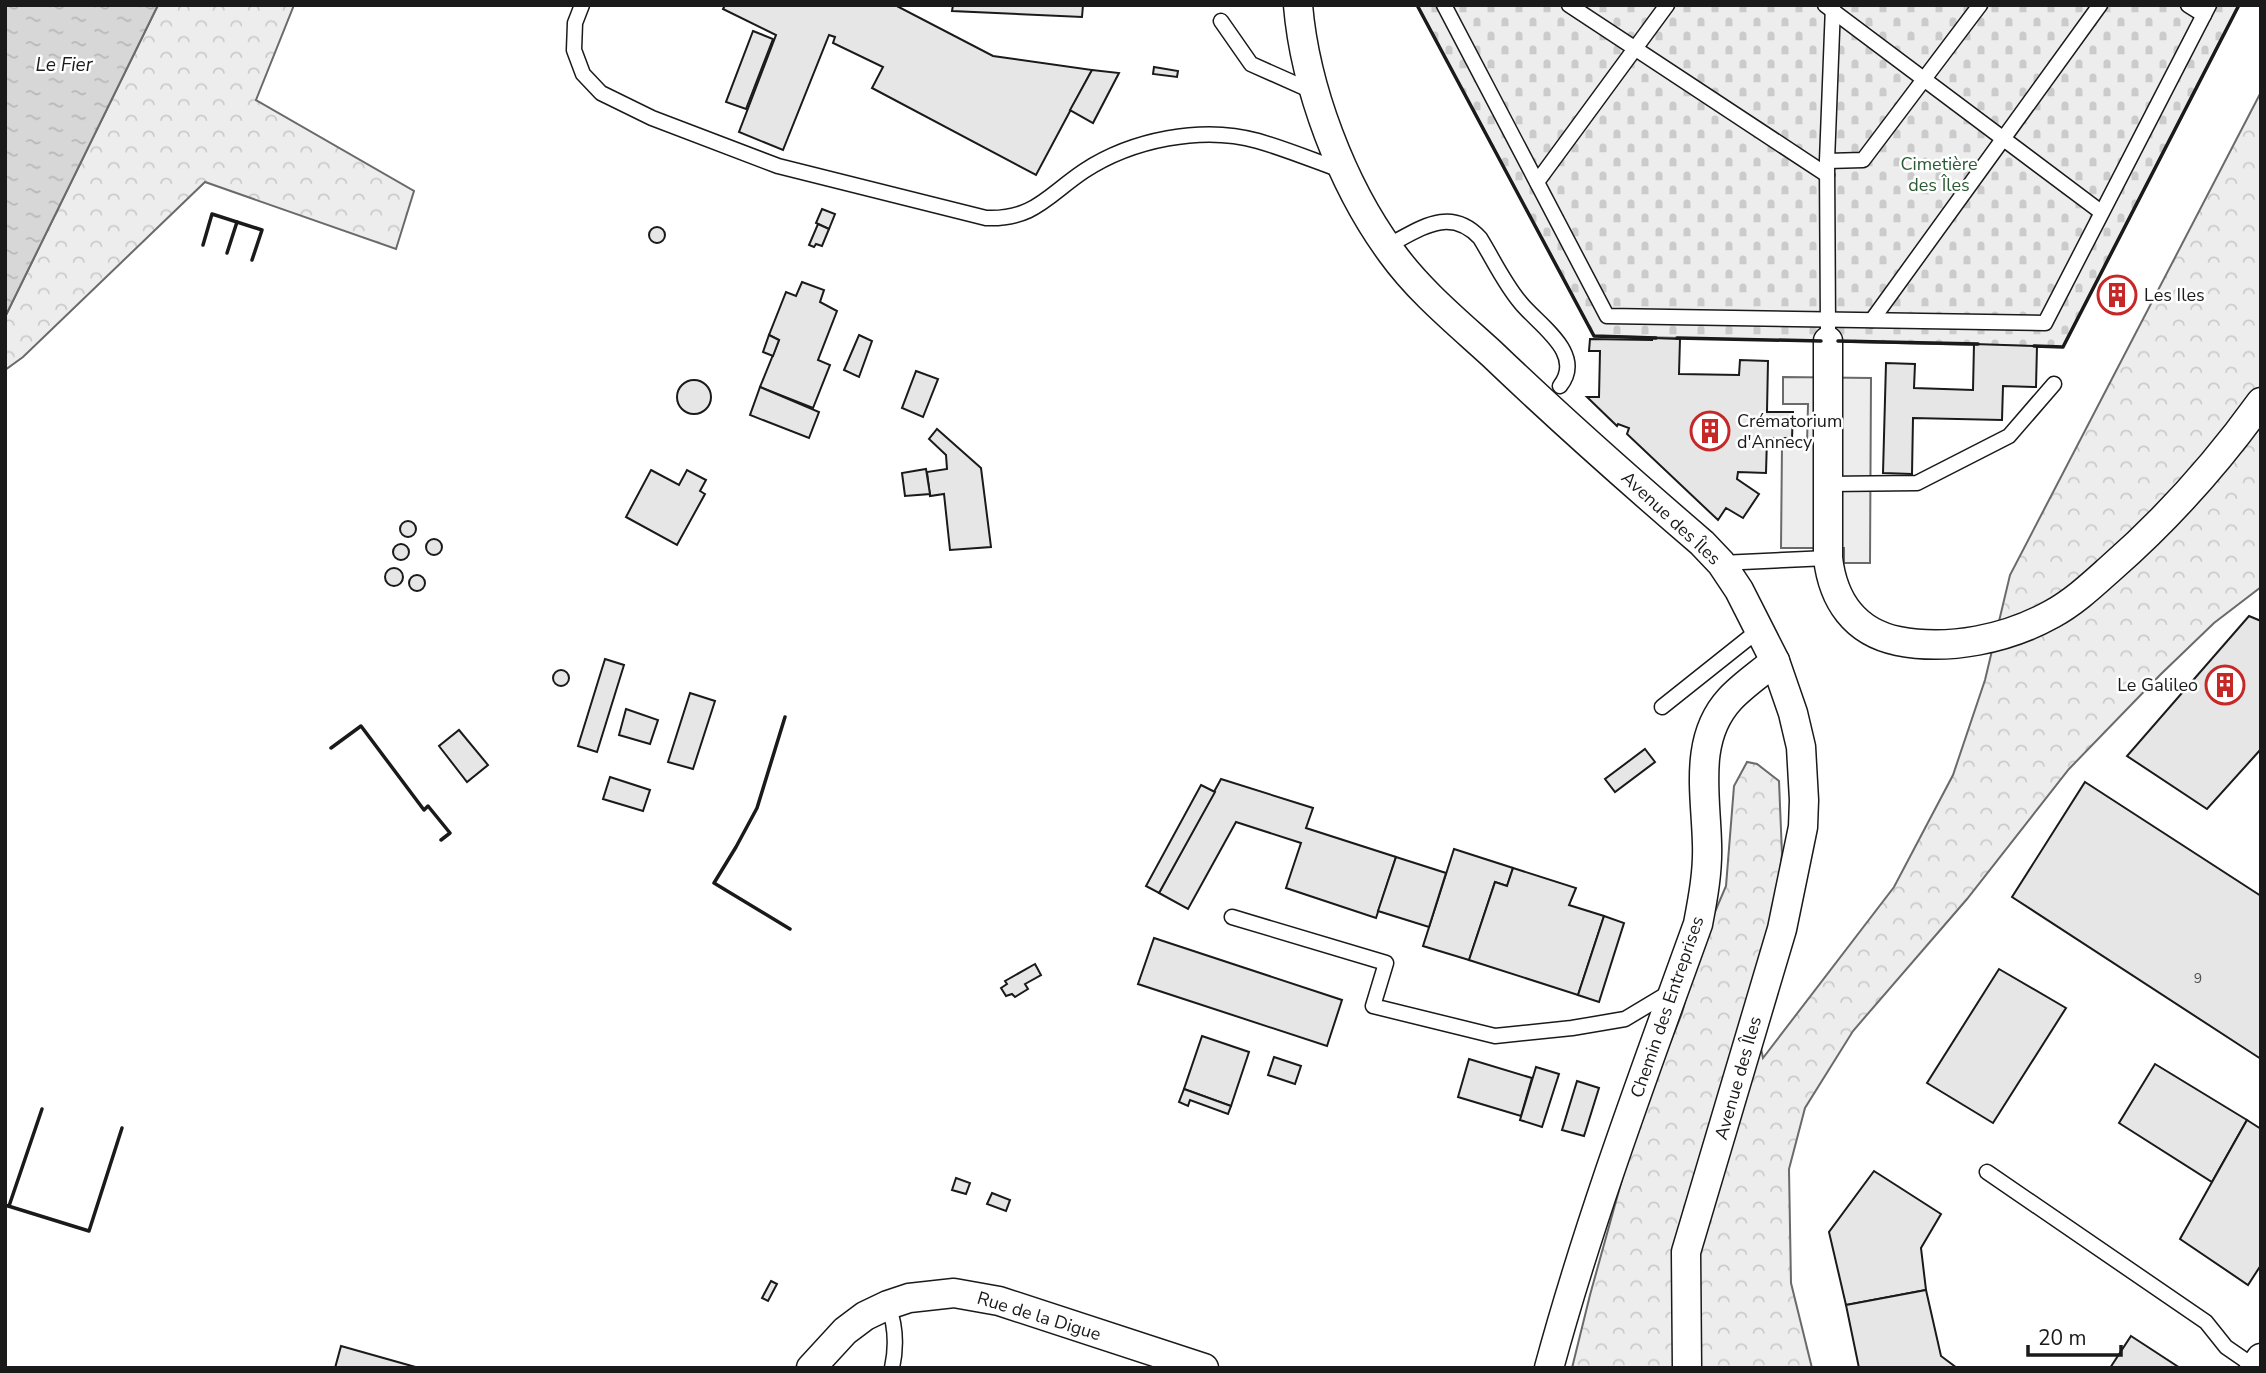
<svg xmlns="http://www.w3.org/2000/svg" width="2266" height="1373" font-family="'Nunito Sans',sans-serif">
<defs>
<pattern id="forest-crowns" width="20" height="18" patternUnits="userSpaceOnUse" patternTransform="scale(1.75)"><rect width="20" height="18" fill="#ededed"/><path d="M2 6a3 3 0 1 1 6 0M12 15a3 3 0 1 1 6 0" fill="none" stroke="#cbcbcb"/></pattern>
<pattern id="cemetery-stones" width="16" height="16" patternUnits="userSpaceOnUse" patternTransform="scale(1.75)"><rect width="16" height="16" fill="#ededed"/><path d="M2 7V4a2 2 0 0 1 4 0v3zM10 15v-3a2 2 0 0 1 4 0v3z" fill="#cbcbcb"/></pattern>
<pattern id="water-ripples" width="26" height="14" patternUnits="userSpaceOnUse" patternTransform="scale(1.75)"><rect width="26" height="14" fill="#d7d7d7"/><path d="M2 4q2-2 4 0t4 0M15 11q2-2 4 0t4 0" fill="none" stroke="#b8b8b8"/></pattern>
</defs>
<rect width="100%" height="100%" fill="#fff"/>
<!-- built -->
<path fill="#ededed" stroke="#6a6a6a" stroke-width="2" d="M1783,377L1871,378L1870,563H1844V548H1781L1782,445H1807L1808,404H1783Z"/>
<!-- forest -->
<g fill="url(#forest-crowns)" stroke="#6a6a6a" stroke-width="2">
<path d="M158,5H294L256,100L414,191L396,249L205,182L23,357L5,370V317Z"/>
<path d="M2261,92V587L2214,623L2160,675L2069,769L1967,899L1853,1031L1805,1108L1789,1169L1791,1283L1812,1368H1572L1590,1295L1636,1129L1682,1013L1700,947L1726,886L1734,786L1747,762L1757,764L1779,781L1782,854L1776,906L1749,992L1763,1058L1894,887L1953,775L1985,680L2010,575Z"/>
</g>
<!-- cemetery -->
<path fill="url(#cemetery-stones)" stroke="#6a6a6a" stroke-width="2" d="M1417,5H2239L2063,347L1594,336Z"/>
<!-- water -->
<path fill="url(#water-ripples)" stroke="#6a6a6a" stroke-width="2" d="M5,5H158L5,317Z"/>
<!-- building -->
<g fill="#e6e6e6" stroke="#1a1a1a" stroke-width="2">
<path d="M725,5H895L993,56L1092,70L1036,175L872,88L883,67L833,43L835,37L829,35L783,150L739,132L776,35L723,9Z"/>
<path d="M953,5H1083L1082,17L952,11Z"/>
<path d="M753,31L773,39L746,109L726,102Z"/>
<path d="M1154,67L1178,71L1177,77L1153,74Z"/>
<path d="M1092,70L1119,73L1093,123L1070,110Z"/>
<path d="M822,209L835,214L829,229L816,223Z"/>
<path d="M818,224L829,229L822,246L816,244L814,247L809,245Z"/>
<circle cx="657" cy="235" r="8"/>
<path d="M802,282L824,290L820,302L837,311L818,360L830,365L813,408L760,387L779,340L769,335L786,292L796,296Z"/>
<path d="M2114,282L2129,289L2120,308L2105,301Z"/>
<path d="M769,335L779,340L773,356L763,352Z"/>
<path d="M859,335L872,341L859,377L844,370Z"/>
<path d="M1652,338L1680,339L1679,374L1739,375L1740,360L1768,361L1767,412H1793L1792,438H1767L1766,473L1738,472L1737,479L1759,494L1743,518L1726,508L1718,520L1627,434L1629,428L1618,424L1617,426L1587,397H1599L1600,351H1589L1590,339L1652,340Z"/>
<path d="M1974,344L2037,346L2036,387L2003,386L2002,420L1913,418L1912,474L1883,473L1886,363L1915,364L1914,388L1973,390Z"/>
<path d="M916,371L938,379L923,417L902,408Z"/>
<circle cx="694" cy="397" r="17"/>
<path d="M760,387L819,412L809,438L750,415Z"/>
<path d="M937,429L981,468L991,547L950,550L944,494L930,496L927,472L947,469L946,455L929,439Z"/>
<path d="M926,469L930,494L905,496L902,473Z"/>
<path d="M651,470L679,485L687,470L706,480L700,491L705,494L677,545L626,517Z"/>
<circle cx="408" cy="529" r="8"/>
<circle cx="434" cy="547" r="8"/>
<circle cx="401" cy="552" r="8"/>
<circle cx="394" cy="577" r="9"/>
<circle cx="417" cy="583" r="8"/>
<path d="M2249,616L2261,621V749L2207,809L2127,756Z"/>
<path d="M605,659L624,665L597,752L578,746Z"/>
<circle cx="561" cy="678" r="8"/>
<path d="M690,693L715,701L693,769L668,762Z"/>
<path d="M626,709L658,720L650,744L619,735Z"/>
<path d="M459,730L488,765L467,782L439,746Z"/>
<path d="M1645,749L1655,762L1615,792L1605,779Z"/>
<path d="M610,777L650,790L643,811L603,799Z"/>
<path d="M1221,779L1313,808L1306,828L1396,857L1376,918L1286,888L1301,843L1236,822L1188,909L1159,893Z"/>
<path d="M2085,782L2261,896V1059L2012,897Z"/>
<path d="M1201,785L1215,792L1159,893L1146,886Z"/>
<path d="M1454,849L1513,868L1507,886L1495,882L1469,960L1423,946Z"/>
<path d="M1396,857L1446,873L1429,927L1378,911Z"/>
<path d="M1513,868L1576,888L1569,905L1604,916L1578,995L1469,960L1495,882L1507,886Z"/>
<path d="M1604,916L1624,923L1599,1002L1578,995Z"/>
<path d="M1154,938L1342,1000L1327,1046L1138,984Z"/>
<path d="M1035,964L1041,975L1025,984L1028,989L1015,997L1012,994L1006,996L1001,988L1007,984L1005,981Z"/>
<path d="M1999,969L2066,1008L1993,1123L1927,1083Z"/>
<path d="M1202,1036L1249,1052L1231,1106L1184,1089Z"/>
<path d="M1274,1057L1301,1066L1295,1084L1268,1075Z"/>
<path d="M1469,1059L1532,1078L1521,1116L1458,1097Z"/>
<path d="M2155,1064L2247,1120L2212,1182L2119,1123Z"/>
<path d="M1536,1067L1559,1074L1542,1127L1520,1120Z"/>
<path d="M1577,1081L1599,1088L1584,1136L1562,1130Z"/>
<path d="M1184,1089L1231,1106L1228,1114L1190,1100L1188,1106L1179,1102Z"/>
<path d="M2247,1120L2261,1129V1265L2248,1285L2180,1239Z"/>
<path d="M1874,1171L1941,1214L1921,1248L1926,1290L1846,1305L1829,1232Z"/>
<path d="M956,1178L970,1183L966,1194L952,1190Z"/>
<path d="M992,1193L1010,1200L1006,1211L987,1204Z"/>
<path d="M771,1281L777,1284L768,1301L762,1298Z"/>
<path d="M1926,1290L1941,1356L1957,1368H1859L1846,1305Z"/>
<path d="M2131,1336L2180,1368H2110Z"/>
<path d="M341,1346L419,1368H335Z"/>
</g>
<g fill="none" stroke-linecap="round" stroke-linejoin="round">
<defs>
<g id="lane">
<path d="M582,5L575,23L574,50L583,74L601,93L652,118L778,166L986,218C1034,220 1048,195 1084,171C1131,140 1202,125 1258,141C1286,149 1315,161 1343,171"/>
<path d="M1444,5L1607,316L2045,323L2209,5"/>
<path d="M1569,5L1827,175"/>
<path d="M1825,5L2101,212"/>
<path d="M2188,5L2204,15"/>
<path d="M1221,21L1251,64L1314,92"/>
<path d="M1827,161L1863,160L1980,5"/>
<path d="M1537,182L1667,5"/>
<path d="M1387,246C1419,230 1449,205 1480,238C1493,259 1504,283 1520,302C1537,324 1586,353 1560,386"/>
<path d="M1872,320L2100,5"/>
<path d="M1828,329L1827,161L1833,6"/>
<path d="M1828,484L1917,483L2009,436L2054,384"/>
<path d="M1721,563L1828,558"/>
<path d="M1662,707L1760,629"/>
<path d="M1232,917L1386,963L1373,1006L1495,1036L1572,1028L1625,1019L1670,992"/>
<path d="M1987,1172L2206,1322L2226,1347L2255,1367"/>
<path d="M888,1305C896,1326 897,1345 892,1368"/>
</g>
<g id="street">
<path d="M1298,5C1305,88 1342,185 1391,252C1419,291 1457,322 1492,354C1560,419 1631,482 1702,543L1721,563L1739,590L1775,661L1793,713L1801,747L1804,800L1803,827L1782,929L1686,1252L1687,1368"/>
<path d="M1828,341V558C1833,600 1854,632 1898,641C1949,651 2007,639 2052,614C2074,602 2092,585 2111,568C2167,519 2217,463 2261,402"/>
<path d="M811,1368L845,1331L865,1316L888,1305L909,1298L954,1293L999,1301L1204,1368"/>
<path d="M1549,1368C1590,1217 1645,1071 1698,924C1703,898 1708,871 1707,844C1706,795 1693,739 1730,699C1743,685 1761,673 1775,661"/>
<path d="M2254,1368L2261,1358"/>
</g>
</defs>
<!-- lane casing -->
<use href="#lane" stroke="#1a1a1a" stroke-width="17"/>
<!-- street casing -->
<use href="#street" stroke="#1a1a1a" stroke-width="31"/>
<!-- lane -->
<use href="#lane" stroke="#fff" stroke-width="14"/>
<!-- street -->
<use href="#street" stroke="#fff" stroke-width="28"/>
<!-- wall -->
<g stroke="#1a1a1a" stroke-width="3.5">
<path d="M1417,5L1594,336L1656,338"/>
<path d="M203,245L212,214L262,230L252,260"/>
<path d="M227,253L237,222"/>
<path d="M1677,338L1821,341"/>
<path d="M1838,341L1978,344"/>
<path d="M2034,346L2063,347L2239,5"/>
<path d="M785,717L757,808L736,847L714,883L790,929"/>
<path d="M331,748L361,726L424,810L428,806L450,833L441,840"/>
<path d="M5,1205L89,1231L122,1128"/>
<path d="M9,1206L42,1109"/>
</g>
</g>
<!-- icons -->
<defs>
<symbol id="building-ring" viewBox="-11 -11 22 22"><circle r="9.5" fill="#fff" stroke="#c62828" stroke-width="1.5"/><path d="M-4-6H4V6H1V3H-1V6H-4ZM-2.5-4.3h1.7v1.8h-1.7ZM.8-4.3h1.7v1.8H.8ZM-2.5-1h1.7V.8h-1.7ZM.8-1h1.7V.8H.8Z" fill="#c62828"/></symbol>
</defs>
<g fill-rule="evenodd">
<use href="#building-ring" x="2095" y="273" width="44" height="44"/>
<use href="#building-ring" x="1688" y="409" width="44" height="44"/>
<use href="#building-ring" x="2203" y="663" width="44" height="44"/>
</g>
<g text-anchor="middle" stroke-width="5" stroke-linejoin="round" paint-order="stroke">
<!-- number labels -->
<g font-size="14" fill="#4d4d4d">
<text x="2198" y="983">9</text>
</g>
<!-- park labels -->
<g font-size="18" fill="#2b5a34" stroke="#fff">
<text x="1939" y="170">Cimetière<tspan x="1939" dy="21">des Îles</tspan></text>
</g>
<!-- poi labels -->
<g font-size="18" fill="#1a1a1a" stroke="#fff" text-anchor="start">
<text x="2144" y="301">Les Iles</text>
<text x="1737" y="427">Crématorium<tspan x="1737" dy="21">d'Annecy</tspan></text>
<text x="2198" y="691" text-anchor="end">Le Galileo</text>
</g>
<!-- street labels -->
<g font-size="18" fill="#1a1a1a" stroke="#fff">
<text transform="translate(1671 518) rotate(43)" y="6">Avenue des Îles</text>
<text transform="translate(1667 1007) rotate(-71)" y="6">Chemin des Entreprises</text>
<text transform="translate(1738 1078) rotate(-74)" y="6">Avenue des Îles</text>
<text transform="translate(1039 1316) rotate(17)" y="6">Rue de la Digue</text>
</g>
<!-- water labels -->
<g font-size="19" font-style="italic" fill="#1a1a1a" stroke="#fff">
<text x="64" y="71">Le Fier</text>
</g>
</g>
<!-- border -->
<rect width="2266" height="1373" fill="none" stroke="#1a1a1a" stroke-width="14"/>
<!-- scale -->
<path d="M2028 1345v10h93v-10" fill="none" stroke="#1a1a1a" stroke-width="3.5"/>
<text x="2038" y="1345" font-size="21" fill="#1a1a1a" stroke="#ffffff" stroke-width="5" paint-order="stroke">20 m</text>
</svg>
